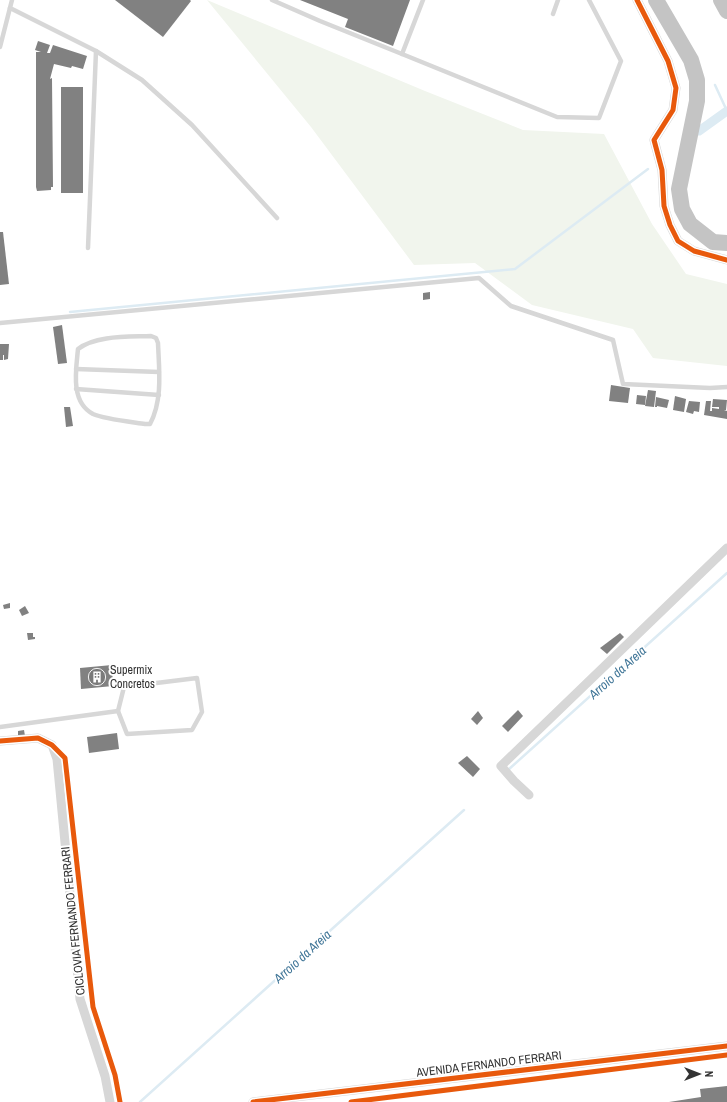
<svg xmlns="http://www.w3.org/2000/svg" width="727" height="1102" font-family="'Archivo Narrow',sans-serif">
<rect width="100%" height="100%" fill="#fff"/>
<!-- green -->
<path fill="#f1f5ed" d="M207,0L425,91L523,130L604,134L652,224L686,274L727,284V366L653,358L633,329L532,305L475,263L414,265L311,127Z"/>
<g fill="none" stroke-linecap="round" stroke-linejoin="round">
<!-- stream -->
<g stroke="#ddebf3" stroke-width="2.5">
<path d="M715,85L727,111"/>
<path d="M70,312L515,269L648,169"/>
<path d="M508,770L727,573"/>
<path d="M140,1102L464,810"/>
</g>
<!-- canal -->
<path stroke="#ddebf3" stroke-width="9" d="M699,131L727,111"/>
</g>
<!-- building -->
<g fill="#818181">
<path d="M115,0H190L191,1L163,37Z"/>
<path d="M300,0H410L393,46L345,27L348,19Z"/>
<path d="M38,41L50,45L47,53H50L53,45L87,56L83,69L72,66L71,68L54,64L50,79L52,78L53,187H51V190L37,191L36,187V52H41L35,50Z"/>
<rect x="61" y="87" width="22" height="106"/>
<path d="M0,232H3L9,284L0,285Z"/>
<path d="M430,292V299L423,300V293Z"/>
<path d="M62,325L67,363L58,364L53,327Z"/>
<path d="M0,344H9L8,359L4,360V355H3V360H0Z"/>
<path d="M611,385L630,388L628,403L609,401Z"/>
<path d="M648,390L656,391L654,407L645,406Z"/>
<path d="M637,395L646,396L645,405L636,404Z"/>
<path d="M675,396L686,399L684,412L673,410Z"/>
<path d="M656,397L669,400L667,408L657,406V407H655Z"/>
<path d="M713,399L727,400L726,410H724L727,411V419L704,415L706,401H711L710,411H712V408L719,409V407H712Z"/>
<path d="M689,401L700,402L699,412L694,411L693,414L686,412Z"/>
<path d="M64,407H70L73,426L66,427Z"/>
<path d="M10,603V608L4,609L3,605Z"/>
<path d="M25,606L29,613L22,616L19,610Z"/>
<path d="M27,633H33V637H35V639L28,640Z"/>
<path d="M620,633L624,637L607,654L600,648Z"/>
<path d="M112,665L113,686L81,689L80,668Z"/>
<path d="M518,710L523,716L508,732L502,726Z"/>
<path d="M478,711L483,718L477,725L471,719Z"/>
<path d="M24,730L25,736H18V731Z"/>
<path d="M117,733L119,749L89,753L87,737Z"/>
<path d="M467,756L480,769L473,777L458,763Z"/>
<path d="M727,1086V1102H669L701,1097L700,1089Z"/>
</g>
<g fill="none" stroke-linecap="round" stroke-linejoin="round">
<!-- lane -->
<g stroke="#d7d7d7" stroke-width="4.5">
<path d="M272,0L320,21L402,54"/>
<path d="M423,0L402,54L557,117L599,118L621,61L589,0"/>
<path d="M10,8L96,51L142,80L192,125L277,218"/>
<path d="M553,14L558,0"/>
<path d="M0,47L12,0"/>
<path d="M88,248L96,51"/>
<path d="M0,323L479,278L511,306L613,340L623,384L710,388L727,387"/>
<path d="M151,336L156,338L158,343C159,369 163,400 150,424H145C132,422 104,419 93,414C70,402 76,370 78,349C96,335 129,337 151,336Z"/>
<path d="M76,369L159,372"/>
<path d="M76,389L159,395"/>
<path d="M197,678L202,712L192,730L127,734L118,711L124,687Z"/>
<path d="M0,727L118,711"/>
</g>
<!-- street -->
<g stroke="#d7d7d7" stroke-width="9">
<path d="M637,0L668,61L676,88L673,110L654,140L662,170L664,206L670,225L678,241L694,251L727,260"/>
<path d="M0,741L38,738L52,745L57,759L80,999L105,1076L110,1102"/>
<path d="M529,795L514,781L501,766L727,548"/>
<path d="M253,1102L727,1046"/>
</g>
<!-- highway -->
<g stroke="#c4c4c4" stroke-width="16">
<path d="M656,0L691,60L697,80V101L679,189L682,209L690,224L713,242L727,243"/>
<path d="M721,0L727,11"/>
</g>
<defs>
<g id="cycleway">
<path d="M637,0L668,61L676,88L673,110L654,140L662,170L664,206L670,225L678,241L694,251L727,260"/>
<path d="M0,741L38,738L52,745L65,758L93,1007L115,1075L120,1102"/>
<path d="M253,1102L727,1046"/>
<path d="M351,1102L727,1055"/>
</g>
</defs>
<!-- cycleway casing -->
<use href="#cycleway" stroke="#fff" stroke-width="8"/>
<!-- cycleway -->
<use href="#cycleway" stroke="#e8590c" stroke-width="5"/>
</g>
<!-- icons -->
<defs>
<symbol id="building-disc" viewBox="-11 -11 22 22"><circle r="9.5" fill="#7a7a7a" stroke="#fff"/><path d="M-4-6H4V6H1V3H-1V6H-4ZM-2.5-4.3h1.7v1.8h-1.7ZM.8-4.3h1.7v1.8H.8ZM-2.5-1h1.7V.8h-1.7ZM.8-1h1.7V.8H.8Z" fill="#fff"/></symbol>
</defs>
<g fill-rule="evenodd">
<use href="#building-disc" x="87" y="667" width="20" height="20"/>
</g>
<g text-anchor="middle" stroke-width="4" stroke-linejoin="round" paint-order="stroke">
<!-- poi labels -->
<g font-size="12" fill="#333" stroke="#fff" text-anchor="start">
<text x="110" y="674">Supermix<tspan x="110" dy="14">Concretos</tspan></text>
</g>
<!-- street labels -->
<g font-size="12" fill="#333" stroke="#fff">
<text transform="translate(73 921) rotate(-96)" y="4">CICLOVIA FERNANDO FERRARI</text>
<text transform="translate(489 1064) rotate(-7)" y="4">AVENIDA FERNANDO FERRARI</text>
</g>
<!-- water labels -->
<g font-size="13" font-style="italic" fill="#3f7597" stroke="#fff">
<text transform="translate(617 672) rotate(-42)" y="5">Arroio da Areia</text>
<text transform="translate(302 956) rotate(-42)" y="5">Arroio da Areia</text>
</g>
</g>
<!-- north arrow -->
<g transform="translate(699 1074) rotate(90)" stroke="#ffffff" stroke-width="3" paint-order="stroke">
<path d="M0-3L7 15L0 10L-7 15Z" fill="#333333"/>
<text y="-6" font-size="11" font-weight="bold" text-anchor="middle" fill="#333333">N</text>
</g>
</svg>
